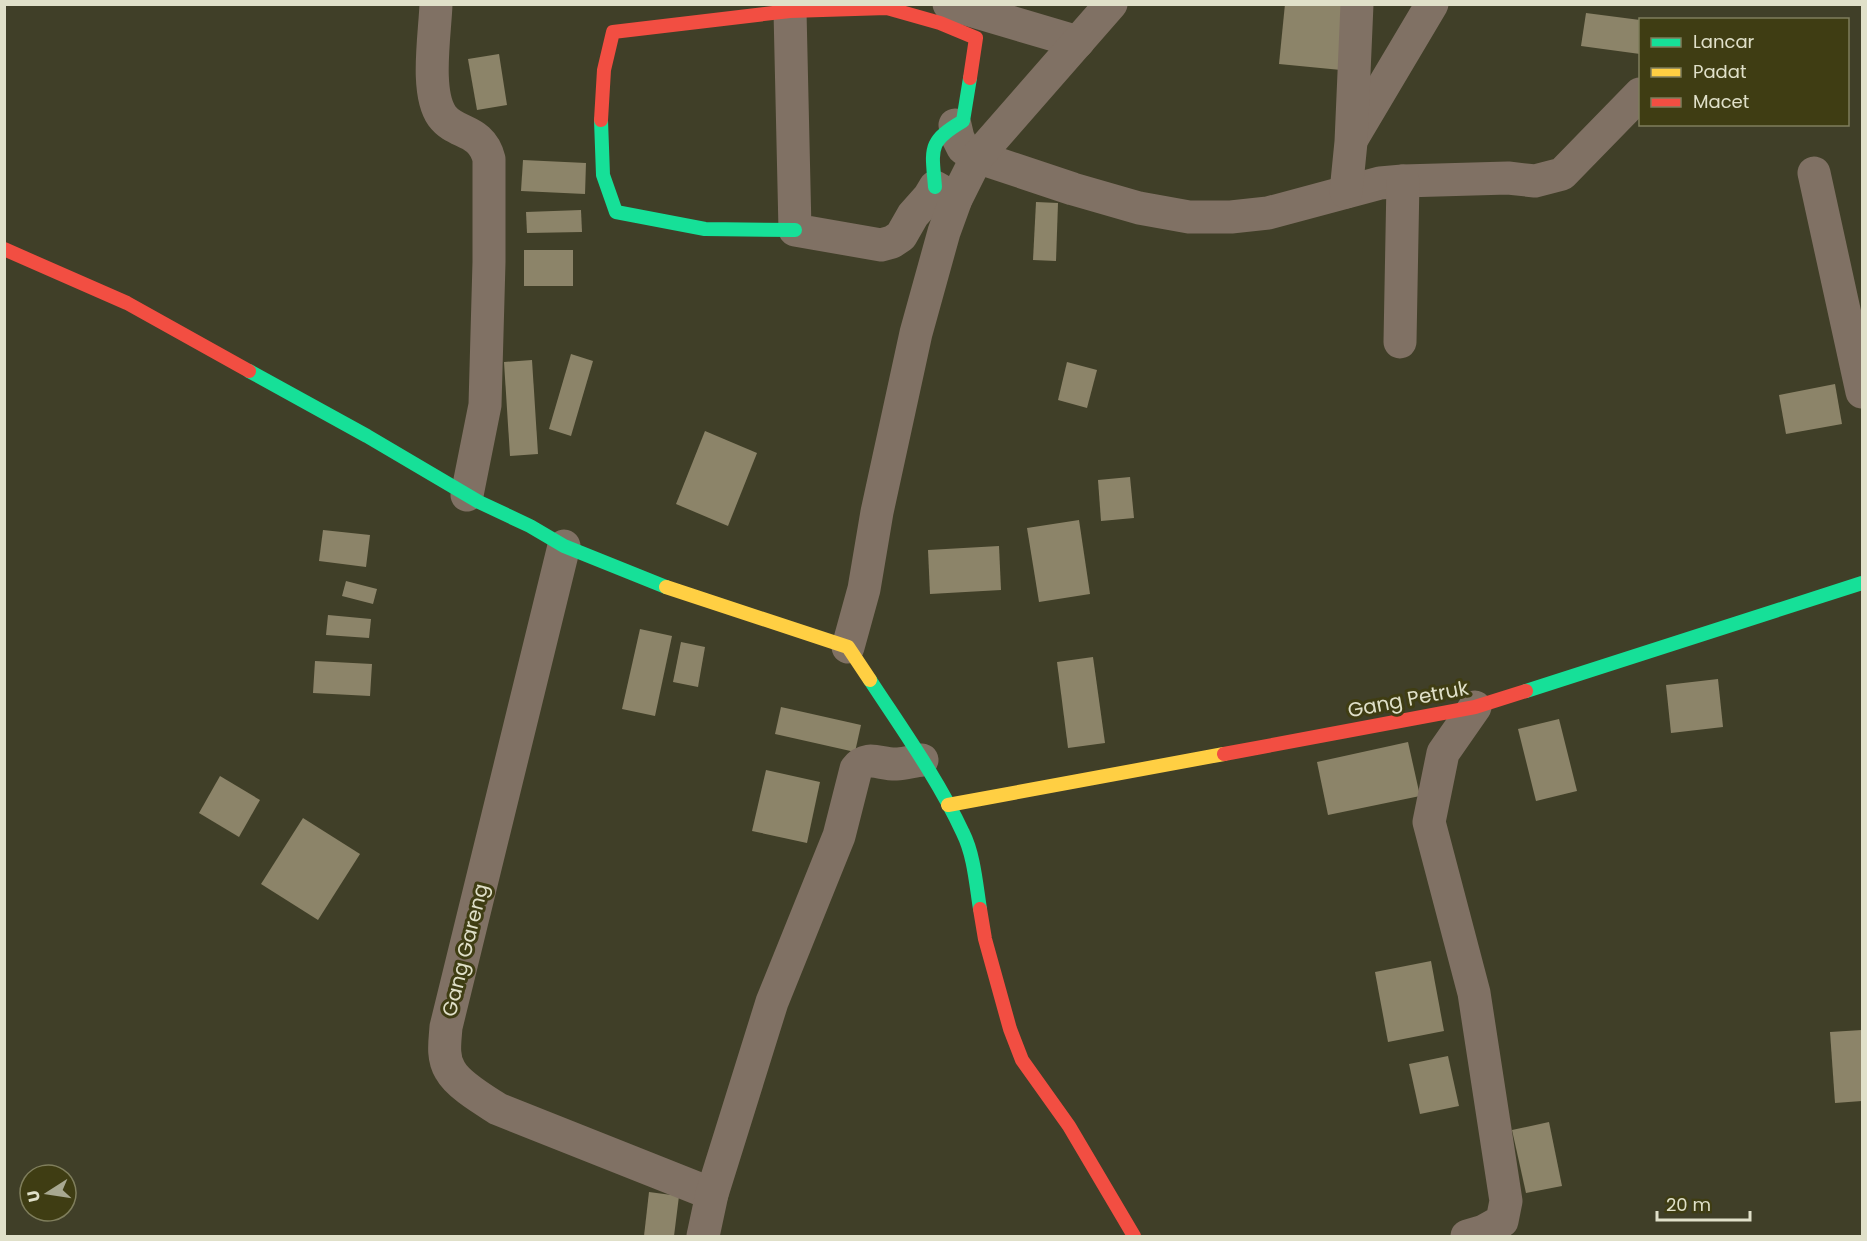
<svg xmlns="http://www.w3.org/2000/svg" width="1867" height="1241" font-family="Poppins,sans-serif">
<rect width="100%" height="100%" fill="#403f28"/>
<!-- building -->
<g fill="#8c8469">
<path d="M1285,4H1348L1341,70L1279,64Z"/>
<path d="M1586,13L1640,20V54L1581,46Z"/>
<path d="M499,54L507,105L477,110L468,59Z"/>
<path d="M523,160L586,163L585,194L521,191Z"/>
<path d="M1036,202L1058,203L1056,261L1033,260Z"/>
<path d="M581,210L582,232L527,233L526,212Z"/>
<rect x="524" y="250" width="49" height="36"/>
<path d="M571,354L593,361L571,436L549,429Z"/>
<path d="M532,360L538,454L510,456L504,362Z"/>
<path d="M1067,362L1097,370L1087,408L1058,400Z"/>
<path d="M1835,384L1842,424L1786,434L1779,395Z"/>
<path d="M705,431L757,453L728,526L676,504Z"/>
<path d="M1130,477L1134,518L1101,521L1098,480Z"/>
<path d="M1079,520L1090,594L1039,602L1027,528Z"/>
<path d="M323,530L370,535L366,567L319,561Z"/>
<path d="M999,546L1001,590L930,594L928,550Z"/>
<path d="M346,581L377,589L373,604L342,596Z"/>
<path d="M328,615L371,619L369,638L326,635Z"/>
<path d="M640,629L672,636L655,716L622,709Z"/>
<path d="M681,642L705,647L698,687L673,682Z"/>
<path d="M1093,657L1105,743L1068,748L1057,662Z"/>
<path d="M315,661L372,664L370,696L313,693Z"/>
<path d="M1718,679L1723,727L1671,733L1666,685Z"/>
<path d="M781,707L861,725L855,752L775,734Z"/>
<path d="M1559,719L1577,791L1536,801L1518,729Z"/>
<path d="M1408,742L1420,796L1328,815L1317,762Z"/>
<path d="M766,770L820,782L807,843L752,831Z"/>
<path d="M220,776L260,800L239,837L199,813Z"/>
<path d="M303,818L360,854L318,920L261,884Z"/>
<path d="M1431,961L1444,1031L1388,1042L1375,972Z"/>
<path d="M1862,1030V1101L1835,1103L1830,1032Z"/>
<path d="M1448,1056L1459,1106L1420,1114L1409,1064Z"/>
<path d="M1549,1122L1562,1186L1526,1193L1512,1130Z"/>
<path d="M649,1192L679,1196L674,1236H644Z"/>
</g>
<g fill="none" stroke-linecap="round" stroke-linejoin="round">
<!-- street -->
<g stroke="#807164" stroke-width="33">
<path d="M436,4C435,34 425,92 442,116C456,135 481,128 489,159V262L485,405L467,495"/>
<path d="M949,4L1078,42"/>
<path d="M790,11L795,230L881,245L892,242L901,236L913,215L929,197L935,187L956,199"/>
<path d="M955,125L958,138L963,148L977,157L1073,189L1139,208L1189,217H1231L1268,213L1380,183L1403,181L1508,178L1535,181L1562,174L1640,94"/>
<path d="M1353,137L1432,4"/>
<path d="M1814,173L1862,392"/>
<path d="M1346,192L1351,142L1357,4"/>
<path d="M1400,342L1403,181"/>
<path d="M564,546L446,1027C445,1041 442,1057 450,1070C458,1085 484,1100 498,1109L712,1194"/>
<path d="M848,647L864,589L877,512L916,333L944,232L956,199L977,157L1111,4"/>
<path d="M703,1236L712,1194L772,1002L839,836L856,769C867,754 881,765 897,764C905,764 913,761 922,760"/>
<path d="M1467,1236L1484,1231L1502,1221L1506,1201L1474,993L1429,822L1443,753L1475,707"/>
</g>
<!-- fast -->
<g stroke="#16e098" stroke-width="14">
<path d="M601,120L603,175L616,212L705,229L795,230"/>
<path d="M935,187C932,149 927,142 963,121L970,78"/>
<path d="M249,371L367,436L479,502L530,526L564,546L666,587"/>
<path d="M870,680C902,729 938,779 963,833C974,855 976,884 980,909"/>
<path d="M1526,691L1862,583"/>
</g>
<!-- slow -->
<g stroke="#ffcf43" stroke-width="14">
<path d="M666,587L848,647L870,680"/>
<path d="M948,805L1224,754"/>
</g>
<!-- jam -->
<g stroke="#f24e42" stroke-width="14">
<path d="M601,120L604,70L613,32L790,11L887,8L940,23L976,38L970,78"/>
<path d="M4,249L127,303L249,371"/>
<path d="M1224,754L1475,707L1526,691"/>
<path d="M980,909L985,939L1010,1029L1022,1060L1069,1126L1134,1236"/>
</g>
</g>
<g text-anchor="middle" stroke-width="6" stroke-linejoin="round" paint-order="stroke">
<!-- street labels -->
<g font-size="20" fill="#e0e0c9" stroke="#3f3d13">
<text transform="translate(1408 699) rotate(-11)" y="7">Gang Petruk</text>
<text transform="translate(465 950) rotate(-76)" y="7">Gang Gareng</text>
</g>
</g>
<!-- border -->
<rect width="1867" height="1241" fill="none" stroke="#e0e0c9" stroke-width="12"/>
<!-- legend -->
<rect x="1639" y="18" width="210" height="108" fill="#3f3d13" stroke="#7f7e5c" stroke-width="1.5"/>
<rect x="1651" y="38" width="30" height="9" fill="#16e098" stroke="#7f7e5c" stroke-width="1.5"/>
<text x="1693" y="48" font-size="18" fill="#e0e0c9">Lancar</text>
<rect x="1651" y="68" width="30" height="9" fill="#ffcf43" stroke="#7f7e5c" stroke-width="1.5"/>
<text x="1693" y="78" font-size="18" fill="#e0e0c9">Padat</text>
<rect x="1651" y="98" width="30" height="9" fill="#f24e42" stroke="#7f7e5c" stroke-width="1.5"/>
<text x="1693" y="108" font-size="18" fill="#e0e0c9">Macet</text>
<!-- north arrow -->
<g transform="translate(48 1193) rotate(258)"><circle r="28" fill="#3f3d13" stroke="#7f7e5c" stroke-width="1.5"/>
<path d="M0-4.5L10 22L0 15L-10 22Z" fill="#a8a891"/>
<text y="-9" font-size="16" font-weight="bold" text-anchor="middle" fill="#e0e0c9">U</text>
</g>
<!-- scale -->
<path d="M1657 1211v9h93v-9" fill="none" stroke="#e0e0c9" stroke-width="3"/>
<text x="1666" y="1211" font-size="18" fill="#e0e0c9" stroke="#3f3d13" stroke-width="4.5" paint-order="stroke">20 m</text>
</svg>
